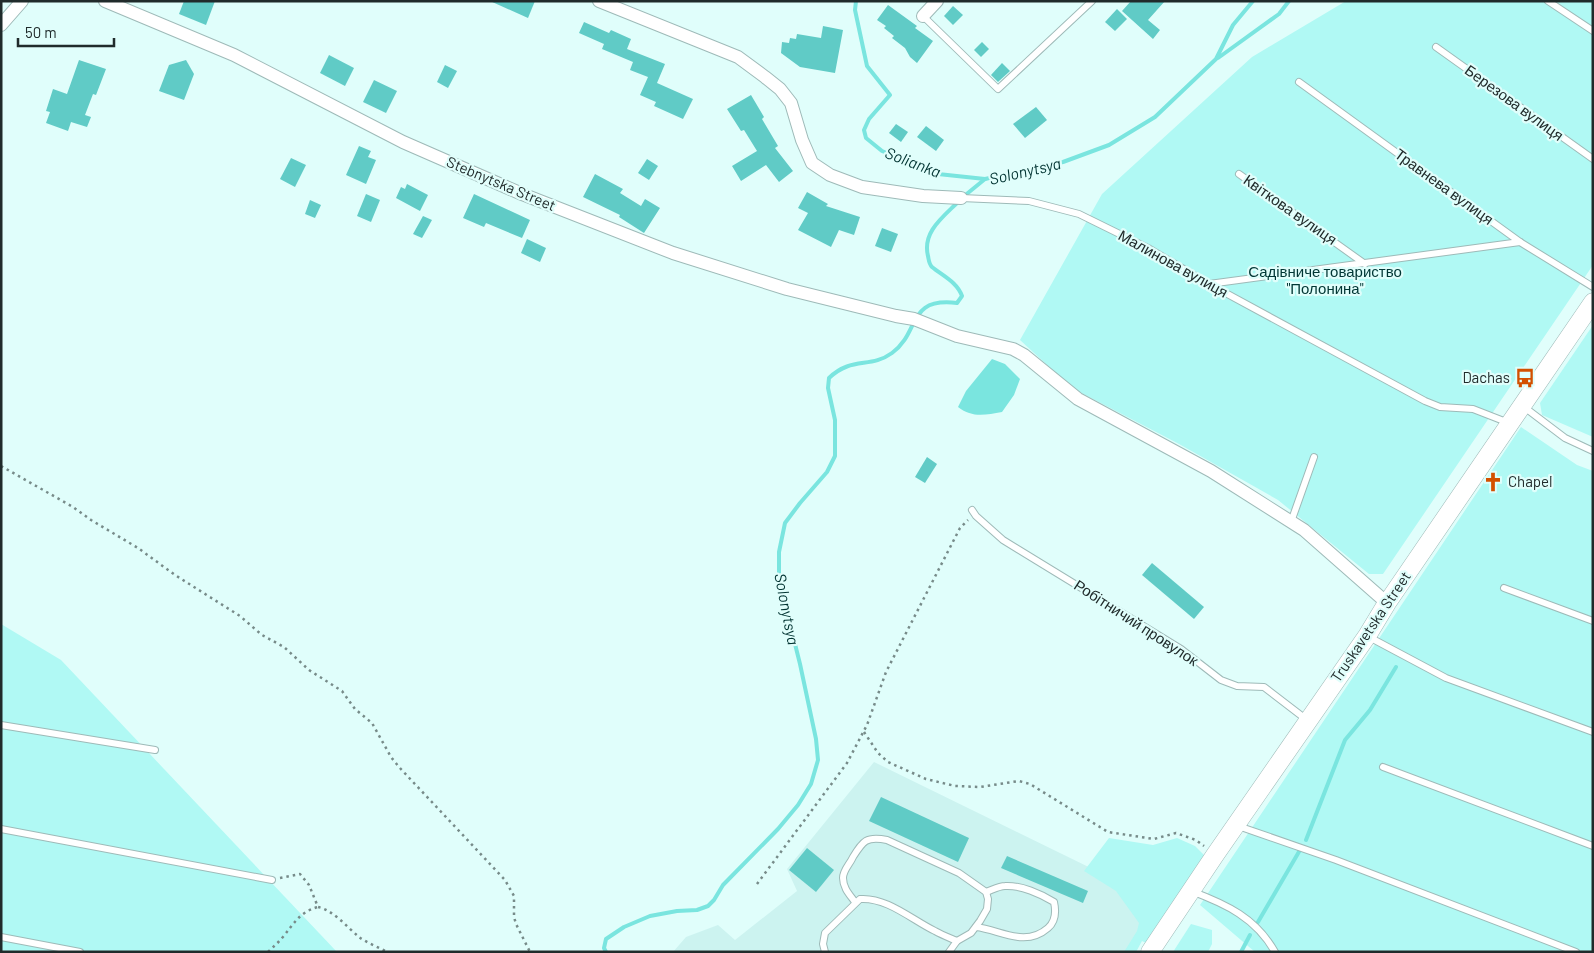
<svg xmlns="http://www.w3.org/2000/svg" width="1594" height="953" font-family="Barlow,sans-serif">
<rect width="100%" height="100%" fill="#e0fefb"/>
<!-- built -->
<path fill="#ccf3f0" d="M874,762L1105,875L1159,902L1128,952H673L686,937L718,925L735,940L797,891L787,869Z"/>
<!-- green -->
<g fill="#b0f9f4">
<path d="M1346,1H1593V265L1383,574H1369L1278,500L1179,444L1072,388L1020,340L1102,194L1252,57Z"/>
<path d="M1593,325V437L1542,415L1540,403Z"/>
<path d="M1521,427L1577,465L1593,471V952H1255L1200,905Z"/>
<path d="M1,624L61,660L337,952H1Z"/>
<path d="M1109,838L1153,845L1177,838L1195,846L1205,856L1146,943L1142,941L1136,952H1124L1137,931L1139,923L1116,891L1084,871Z"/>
<path d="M1191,924L1212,930V944L1208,952H1173Z"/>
</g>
<!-- water -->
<path fill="#7ae5df" d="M992,359L1005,364L1020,379L1014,395L1002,412C985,415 972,418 958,407L966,391Z"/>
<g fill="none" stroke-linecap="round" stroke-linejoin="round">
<!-- stream -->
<g stroke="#7ae5df" stroke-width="4">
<path d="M856,1L855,10L867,66L890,95L869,119L864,130L866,138L882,151L938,174L985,179"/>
<path d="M1218,58L1279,14L1289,1"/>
<path d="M963,197L985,179L1063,162L1109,145L1155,117L1216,59L1233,25L1253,1"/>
<path d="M1306,840L1345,740L1370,710L1396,667"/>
<path d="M1258,922L1300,850"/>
<path d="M606,952L604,948L606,939L624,927L650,916L677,911L697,910L708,906L714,900L723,885L778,829L798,805L811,784L818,760L816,739L800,664L779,580V552L785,523L800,503L827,472L835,456V420L828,388L829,378C852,356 870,369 892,353C921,332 906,297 957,303L962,296C957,282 943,276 932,267C929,264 929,261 928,256C922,232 943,217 958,202"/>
<path d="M1241,952L1250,935"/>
</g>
</g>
<!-- building -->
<g fill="#60cbc6">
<path d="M184,1H215L206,25L179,14Z"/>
<path d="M490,1H535L528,18Z"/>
<path d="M1131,1H1165L1148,20L1160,30L1153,39L1122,11Z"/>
<path d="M888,5L917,26L915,28L933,41L917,63L910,57L905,48L892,38L894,36L884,28L886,26L877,20Z"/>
<path d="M953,6L963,15L953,25L944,16Z"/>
<path d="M1117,9L1127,19L1115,31L1105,22Z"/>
<path d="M584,22L609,33L611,30L631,39L627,49L665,64L657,83L693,99L683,119L654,106L656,102L640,95L648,77L630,70L633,62L602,49L604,44L579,33Z"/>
<path d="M823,26L843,30L835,73L800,67L781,53L782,42L789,43L790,38L796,39L797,34L821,38Z"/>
<path d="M982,42L989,49L981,57L974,50Z"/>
<path d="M329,55L354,68L345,86L320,73Z"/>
<path d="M79,60L106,69L96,95L93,94L85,115L91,117L87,127L71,122L68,131L46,123L50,112L46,111L53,89L67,94Z"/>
<path d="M186,60L194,74L184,100L159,91L169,65Z"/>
<path d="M1002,63L1010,71L998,82L991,75Z"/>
<path d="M445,65L457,71L448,88L437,82Z"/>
<path d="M374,80L397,91L386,113L363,102Z"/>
<path d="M751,95L764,117L762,119L778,146L775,148L793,171L779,182L766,165L741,181L732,166L757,151L744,130L741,131L727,109Z"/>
<path d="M1036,107L1047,120L1025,138L1013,124Z"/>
<path d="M896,124L908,132L901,142L889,133Z"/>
<path d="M926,126L944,140L936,151L917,137Z"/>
<path d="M359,146L371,151L368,157L376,160L366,184L346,175Z"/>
<path d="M291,158L306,165L295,187L280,179Z"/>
<path d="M647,159L658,166L649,180L638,173Z"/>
<path d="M595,174L623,189L620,193L641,206L645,199L660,208L644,233L619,217L620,215L583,197Z"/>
<path d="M407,184L428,195L420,211L396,198L401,187L405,189Z"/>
<path d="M807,192L828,204L826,206L860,217L854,235L839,230L831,247L798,230L808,213L798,208Z"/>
<path d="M366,194L380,200L371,222L357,216Z"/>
<path d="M474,194L530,220L522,238L486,223L484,227L463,218Z"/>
<path d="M310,200L321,205L315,218L305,214Z"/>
<path d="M423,216L432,220L422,238L413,234Z"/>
<path d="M882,228L898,234L891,252L875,246Z"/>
<path d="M527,239L546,248L540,262L521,253Z"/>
<path d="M927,457L937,464L925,483L915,477Z"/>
<path d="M1152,563L1204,607L1194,619L1142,575Z"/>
<path d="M881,797L969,838L958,862L869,821Z"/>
<path d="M807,848L834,870L816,892L789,870Z"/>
<path d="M1007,856L1088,891L1083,903L1001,868Z"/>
</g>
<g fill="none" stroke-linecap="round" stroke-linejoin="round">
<defs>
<g id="lane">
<path d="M1548,1L1593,31"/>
<path d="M923,16L998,89L1092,1"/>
<path d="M1436,47L1593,159"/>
<path d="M1299,82L1520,242L1593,287"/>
<path d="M1239,174L1365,264"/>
<path d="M961,198L1029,201L1079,214L1148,248L1209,284L1425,401L1440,407L1473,409L1509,423"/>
<path d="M1209,284L1520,242"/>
<path d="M1524,407L1565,438L1593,451"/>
<path d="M972,510L976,516L1003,540L1181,649L1221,680L1237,686L1264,687L1307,720"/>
<path d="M1291,522L1314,457"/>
<path d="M1504,588L1593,621"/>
<path d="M1369,637L1446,678L1593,732"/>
<path d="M1,725L155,750"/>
<path d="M1383,767L1593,846"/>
<path d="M1238,826L1336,860L1576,952"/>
<path d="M1,829L272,880"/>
<path d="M1191,891C1226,904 1256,918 1275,952"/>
<path d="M976,927C1001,930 1025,948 1048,928C1056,921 1056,911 1054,902C1041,894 1021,885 1005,886C999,886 992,890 986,892"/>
<path d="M1,937L80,952"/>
<path d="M825,952L823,944L825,933L860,899C887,897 912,920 935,931C942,935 950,938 957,941L971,933L980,921L987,909L988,899L986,892L959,873L887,840C866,836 863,841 853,857C850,864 843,870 843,878C843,888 850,895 855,902"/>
<path d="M949,952L957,941"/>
</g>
<g id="street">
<path d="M105,1L234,55L403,142L522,194L673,253L787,289L896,316L914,319L957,336L1013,349L1024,355L1078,399L1211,471L1304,530L1387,603"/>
<path d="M599,1L738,57L765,77L780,89L791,103L802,140L812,163L830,175L862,187L923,196L961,198"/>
<path d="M923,16L937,1"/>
<path d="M1,25L22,1"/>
</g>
<path id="secondary" d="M1150,952L1215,855L1367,636L1387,603L1593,302"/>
</defs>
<!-- lane casing -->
<use href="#lane" stroke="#9ebab8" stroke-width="8"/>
<!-- street casing -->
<use href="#street" stroke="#9ebab8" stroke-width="14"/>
<!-- secondary casing -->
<use href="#secondary" stroke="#9ebab8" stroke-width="19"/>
<!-- path -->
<g stroke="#778b89" stroke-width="2.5" stroke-dasharray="2.5 4" stroke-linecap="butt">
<path d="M1,466L73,507L91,520L138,548L175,575L240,616L262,635L284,647L309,670L342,691L355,709L372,723L391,757L399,767L505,880L514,896V917L516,924L530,952"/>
<path d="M864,732L878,753L888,762L926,779L955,786L980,787L1019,781L1030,784L1108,832L1154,839L1176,833L1196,840L1204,846"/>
<path d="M280,878L300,874L309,885L318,907C333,910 347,927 359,937C367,943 378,947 387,952"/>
<path d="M757,884L847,763L867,725L886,672L960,528L968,520"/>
<path d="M268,952C273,947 278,943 282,938C294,924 299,912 318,907"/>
</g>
<!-- lane -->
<use href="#lane" stroke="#fff" stroke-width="6"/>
<!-- street -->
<use href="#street" stroke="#fff" stroke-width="12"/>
<!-- secondary -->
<use href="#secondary" stroke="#fff" stroke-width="18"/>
</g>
<!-- icons -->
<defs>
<symbol id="bus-bare" viewBox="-9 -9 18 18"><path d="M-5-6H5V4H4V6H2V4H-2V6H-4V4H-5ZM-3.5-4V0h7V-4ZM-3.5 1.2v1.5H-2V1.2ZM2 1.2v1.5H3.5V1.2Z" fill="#d35000" stroke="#e0fefb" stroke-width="2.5" paint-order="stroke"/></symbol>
<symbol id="church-bare" viewBox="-9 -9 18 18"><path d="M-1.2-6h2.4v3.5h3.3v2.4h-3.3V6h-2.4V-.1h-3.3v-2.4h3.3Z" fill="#d35000" stroke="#e0fefb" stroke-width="2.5" paint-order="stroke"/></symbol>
</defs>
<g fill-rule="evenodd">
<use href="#bus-bare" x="1511" y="364" width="28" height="28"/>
<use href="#church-bare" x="1479" y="468" width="28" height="28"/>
</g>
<g text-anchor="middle" stroke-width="4.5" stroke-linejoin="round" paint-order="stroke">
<!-- street labels -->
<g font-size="15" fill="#202b2b" stroke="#e0fefb">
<text transform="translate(1514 103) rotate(36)" y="5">Березова вулиця</text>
<text transform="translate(501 184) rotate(23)" y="5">Stebnytska Street</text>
<text transform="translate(1444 187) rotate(36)" y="5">Травнева вулиця</text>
<text transform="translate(1290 210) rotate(35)" y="5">Квіткова вулиця</text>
<text transform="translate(1173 264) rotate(29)" y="5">Малинова вулиця</text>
<text transform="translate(1136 623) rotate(33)" y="5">Робітничий провулок</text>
<text transform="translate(1371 627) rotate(-56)" y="5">Truskavetska Street</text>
</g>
<!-- park labels -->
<g font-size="15" fill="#003634" stroke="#e0fefb">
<text x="1325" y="277">Садівниче товариство<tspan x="1325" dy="17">"Полонина"</tspan></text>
</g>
<!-- poi labels -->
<g font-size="15" fill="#202b2b" stroke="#e0fefb" text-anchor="end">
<text x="1510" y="383">Dachas</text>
<text x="1508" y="487" text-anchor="start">Chapel</text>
</g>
<!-- water labels -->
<g font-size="16" font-style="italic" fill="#003331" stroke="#e0fefb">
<text transform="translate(913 162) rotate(21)" y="6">Solianka</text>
<text transform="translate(1025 171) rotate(-13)" y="6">Solonytsya</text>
<text transform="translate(787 609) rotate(79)" y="6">Solonytsya</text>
</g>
</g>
<!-- border -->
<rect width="1594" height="953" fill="none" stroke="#202b2b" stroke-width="5"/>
<!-- scale -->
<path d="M18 38v8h96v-8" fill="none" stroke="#202b2b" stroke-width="2.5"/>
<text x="25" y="38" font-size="15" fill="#202b2b" stroke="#e0fefb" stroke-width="4" paint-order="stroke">50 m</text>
</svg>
